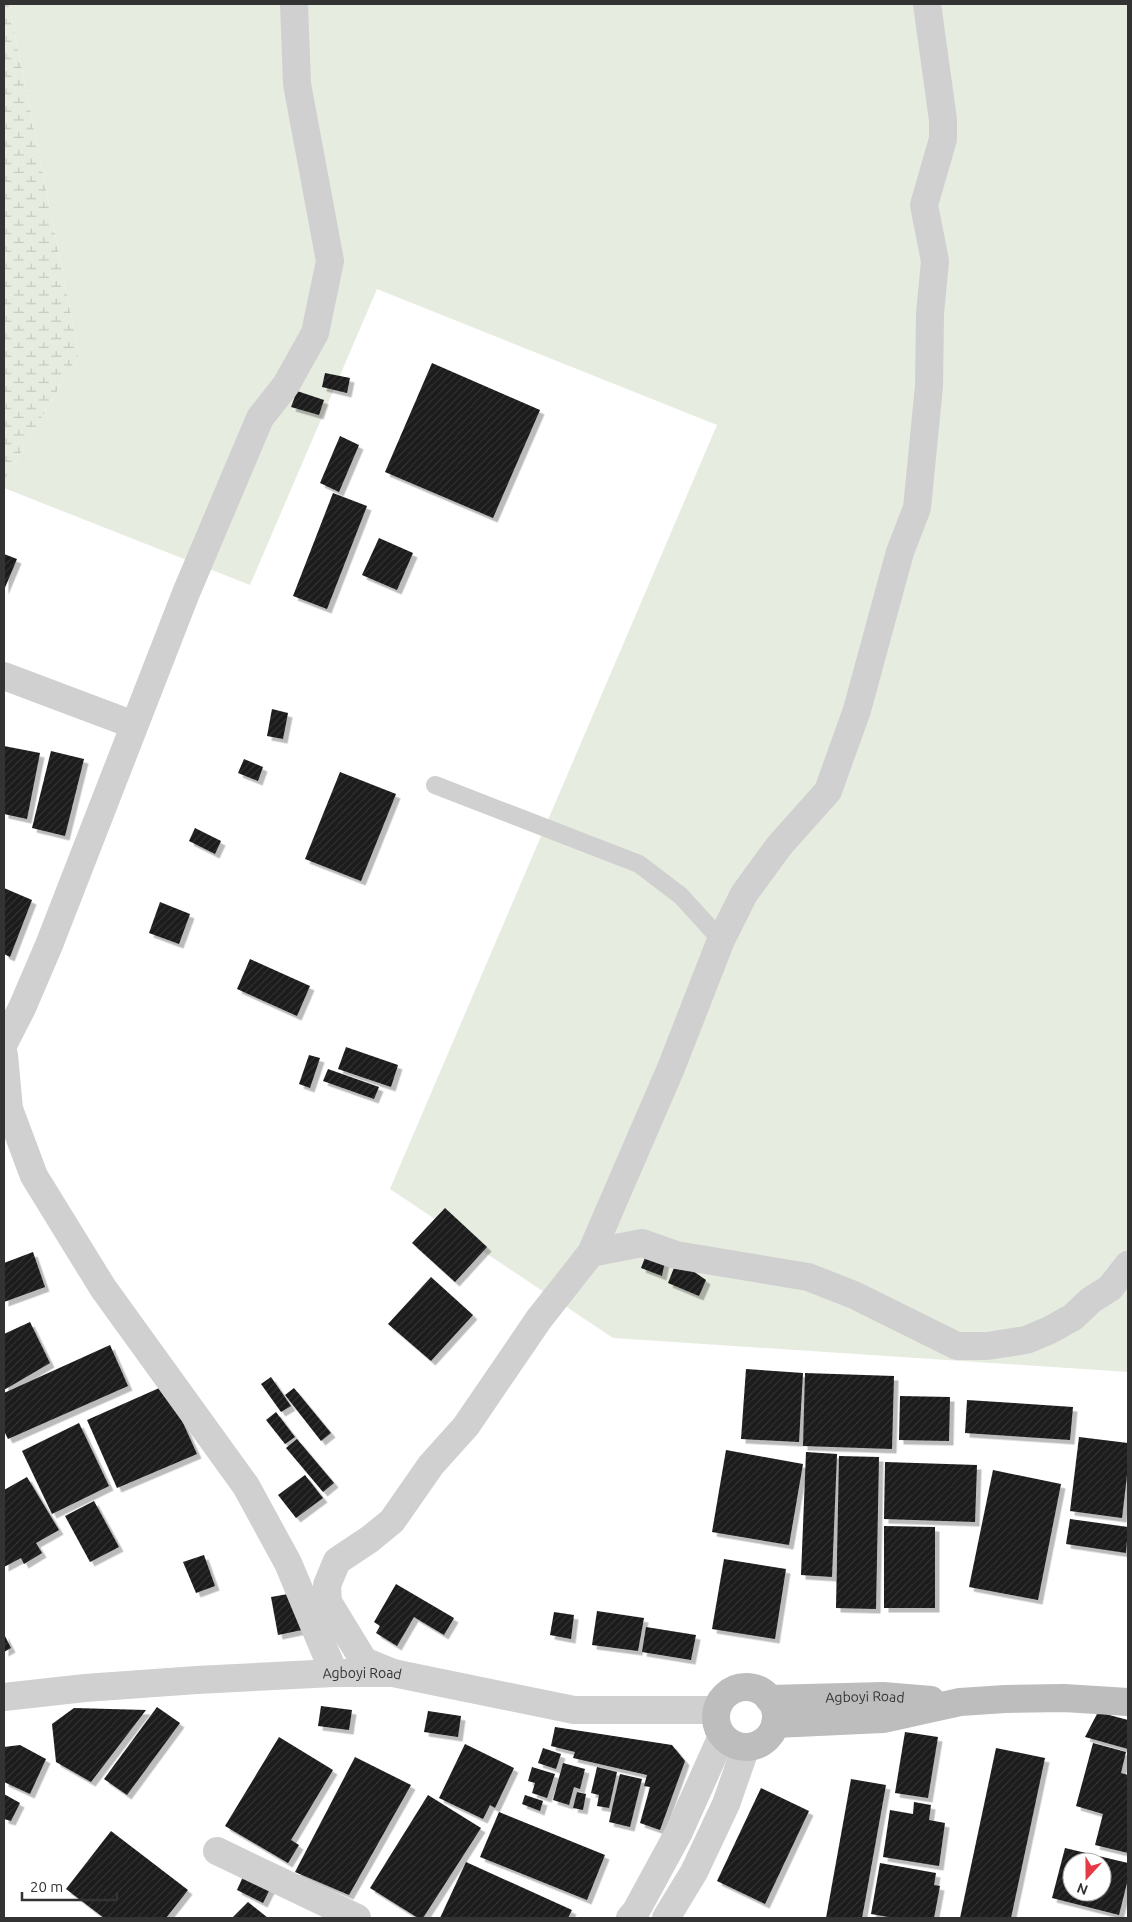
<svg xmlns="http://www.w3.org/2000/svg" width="1132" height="1922" font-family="Ubuntu,sans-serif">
<defs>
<pattern id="wetland-marsh" width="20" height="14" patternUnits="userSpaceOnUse" patternTransform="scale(1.25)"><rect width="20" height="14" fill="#e6ecdf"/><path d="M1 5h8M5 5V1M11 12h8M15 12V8" fill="none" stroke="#c6cbc0"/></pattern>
<pattern id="building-hatch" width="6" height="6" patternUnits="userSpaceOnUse" patternTransform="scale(1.25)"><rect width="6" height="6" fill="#1a1a1a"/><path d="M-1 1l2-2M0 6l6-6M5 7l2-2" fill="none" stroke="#333"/></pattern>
<filter id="shadow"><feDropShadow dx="4.5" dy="4.5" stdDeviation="0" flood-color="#0004"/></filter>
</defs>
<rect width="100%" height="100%" fill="#fff"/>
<!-- grass -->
<path fill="#e6ecdf" d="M9,4H1128V1372L613,1338L390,1189L717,425L377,289L250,585L4,488V481L79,354Z"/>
<!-- wetland -->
<path fill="url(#wetland-marsh)" d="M4,4H9L79,354L4,481Z"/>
<!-- building -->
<g fill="url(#building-hatch)" fill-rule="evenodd" filter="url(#shadow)">
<path d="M432,363L540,410L493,518L385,472Z"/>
<path d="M325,373L350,378L347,393L322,387Z"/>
<path d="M297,391L324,400L319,415L291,407Z"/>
<path d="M340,436L359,445L339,492L320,483Z"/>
<path d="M333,493L367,506L327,609L293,596Z"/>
<path d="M379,538L413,553L397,590L362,575Z"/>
<path d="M4,554L17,559L4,590Z"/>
<path d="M272,709L288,713L283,739L267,736Z"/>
<path d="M4,746L40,753L27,819L4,814Z"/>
<path d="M51,751L84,759L65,836L32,828Z"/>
<path d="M244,759L263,767L258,781L238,773Z"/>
<path d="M340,772L396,794L361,881L305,859Z"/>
<path d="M195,828L221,841L215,854L189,841Z"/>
<path d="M4,888L32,900L10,957L4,954Z"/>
<path d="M160,902L190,914L179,944L149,933Z"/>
<path d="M250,959L310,986L297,1016L237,989Z"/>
<path d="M346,1047L398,1065L391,1087L338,1069Z"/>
<path d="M309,1055L320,1058L310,1088L299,1084Z"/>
<path d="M328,1069L379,1087L374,1099L323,1081Z"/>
<path d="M445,1208L487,1247L455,1282L412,1243Z"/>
<path d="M33,1252L45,1287L4,1302V1263Z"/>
<path d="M646,1255L665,1261L662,1276L641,1268Z"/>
<path d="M677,1260L706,1280L699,1296L668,1283Z"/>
<path d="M431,1277L473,1315L431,1361L388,1324Z"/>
<path d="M30,1322L50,1363L4,1390V1334Z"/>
<path d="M110,1345L128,1386L8,1439L4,1431V1393Z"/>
<path d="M746,1369L803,1373L799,1442L741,1439Z"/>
<path d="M805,1373L894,1376L892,1449L803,1446Z"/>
<path d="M271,1377L291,1406L281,1412L261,1384Z"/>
<path d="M166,1385L197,1454L117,1488L87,1420Z"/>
<path d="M294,1388L331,1433L321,1441L285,1395Z"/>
<path d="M900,1396L950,1397L949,1441L899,1440Z"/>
<path d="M967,1400L1073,1407L1070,1440L965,1433Z"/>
<path d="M276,1412L295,1437L285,1444L266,1420Z"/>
<path d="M79,1423L109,1486L52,1514L22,1451Z"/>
<path d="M1079,1437L1128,1443V1467L1122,1518L1070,1511Z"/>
<path d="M297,1439L334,1483L323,1492L286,1448Z"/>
<path d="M726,1450L803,1464L789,1545L712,1532Z"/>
<path d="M806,1452L837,1454L832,1577L801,1575Z"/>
<path d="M839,1456L879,1457L876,1609L836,1608Z"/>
<path d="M885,1462L977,1465L975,1522L884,1519Z"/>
<path d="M993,1470L1061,1484L1038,1600L969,1587Z"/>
<path d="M305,1475L323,1498L296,1518L278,1495Z"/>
<path d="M27,1477L59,1530L36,1543L42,1553L24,1564L21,1558L4,1567V1490Z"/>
<path d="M94,1501L119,1547L90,1562L65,1516Z"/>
<path d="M1070,1519L1128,1527L1126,1553L1066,1544Z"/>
<path d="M884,1526L935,1527V1608H884Z"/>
<path d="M204,1555L215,1586L196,1593L183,1562Z"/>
<path d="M724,1559L786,1569L775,1639L712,1629Z"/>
<path d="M396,1584L454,1618L444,1635L414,1617L397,1646L376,1633L380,1626L374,1622Z"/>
<path d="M294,1593L302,1630L278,1635L271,1597Z"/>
<path d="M597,1611L644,1618L638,1651L592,1645Z"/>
<path d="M554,1612L574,1615L571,1639L550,1635Z"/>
<path d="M646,1627L696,1635L691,1660L642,1652Z"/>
<path d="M4,1634L11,1648L4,1652Z"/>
<path d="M321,1706L352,1710L349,1730L318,1726Z"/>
<path d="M157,1707L180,1723L127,1795L104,1779Z"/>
<path d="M74,1708L146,1710L91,1782L56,1762L52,1724Z"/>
<path d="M428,1711L461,1716L458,1737L424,1732Z"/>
<path d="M1098,1712L1128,1720V1749L1085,1737Z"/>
<path d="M555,1727L672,1745L685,1761L660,1830L640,1823L650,1787L644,1786L647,1775L573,1758L575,1752L551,1746Z"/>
<path d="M905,1732L938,1737L928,1798L895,1793Z"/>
<path d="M279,1737L333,1770L291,1840L299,1845L288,1863L225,1826Z"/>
<path d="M1093,1743L1126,1752L1121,1773L1128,1775V1853L1095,1845L1103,1814L1076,1806Z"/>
<path d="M465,1744L514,1768L495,1808L490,1805L483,1819L439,1798Z"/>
<path d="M20,1745L46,1759L30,1794L4,1782V1747Z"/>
<path d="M543,1748L561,1754L556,1769L538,1763Z"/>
<path d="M996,1748L1045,1758L1011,1918H960Z"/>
<path d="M355,1757L411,1785L349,1895L295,1872Z"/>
<path d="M563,1763L585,1769L580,1789L574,1787L569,1805L553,1800Z"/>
<path d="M532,1767L555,1774L547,1798L532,1793L535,1783L528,1781Z"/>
<path d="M597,1767L617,1772L609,1808L597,1806L599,1795L591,1793Z"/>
<path d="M620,1774L642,1779L630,1827L609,1822Z"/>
<path d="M851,1779L886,1785L862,1918H826Z"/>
<path d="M761,1788L809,1811L765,1904L717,1881Z"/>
<path d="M577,1792L586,1794L583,1810L573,1808Z"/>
<path d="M4,1794L20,1803L11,1821L4,1819Z"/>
<path d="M428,1795L481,1828L423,1918H418L370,1888Z"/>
<path d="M525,1795L543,1801L540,1811L522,1804Z"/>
<path d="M914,1802L931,1805L929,1820L945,1823L939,1866L883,1857L890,1810L913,1814Z"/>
<path d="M499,1812L605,1855L587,1900L480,1857Z"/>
<path d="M111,1831L188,1890L166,1918H104L66,1889Z"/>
<path d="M1065,1848L1128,1863V1879L1119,1915L1052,1898ZM1072,1862H1102V1892H1072Z"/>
<path d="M466,1862L572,1910L568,1918H440Z"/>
<path d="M880,1863L936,1873L934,1885L940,1886L934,1918H894L871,1914Z"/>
<path d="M245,1872L272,1885L263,1903L237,1890Z"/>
<path d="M248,1902L268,1918H232Z"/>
</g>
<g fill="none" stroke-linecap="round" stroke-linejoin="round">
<!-- service -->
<path stroke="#d0d0d0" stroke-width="18" d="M435,785L639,864L681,896L721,940"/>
<!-- minor -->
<g stroke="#d0d0d0" stroke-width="28">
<path d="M4,676L134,725"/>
<path d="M4,1043L22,1008L49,945L186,593L260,418L286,385L315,333L330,261L297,84L294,4"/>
<path d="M4,1055L9,1109L34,1176L103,1288L246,1486L288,1563L334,1673"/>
<path d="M591,1253L642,1243L676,1255L808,1277L854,1295L957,1346H987L1026,1340L1050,1330L1073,1317L1091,1300L1110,1288L1128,1265"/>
<path d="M393,1673L364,1661L328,1602L327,1585L337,1561L370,1539L392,1521L431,1465L466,1426L539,1319L591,1253L671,1068L721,940L744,894L779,846L828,791L857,710L900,552L917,508L929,386L930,314L935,261L924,205L943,139V120L927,4"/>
<path id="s1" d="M4,1697L85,1688L197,1680L334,1673H393L574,1710H716"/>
<path d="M217,1851L357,1918"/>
</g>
<!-- tertiary -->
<g stroke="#d0d0d0" stroke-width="28">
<path d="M630,1918L636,1911L679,1832L722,1736"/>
<path d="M666,1918L694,1872L726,1804L746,1747"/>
</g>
<!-- secondary -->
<g stroke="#bdbdbd" stroke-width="28">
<circle cx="746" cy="1717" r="30"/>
<path id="s2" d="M769,1699L883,1696L931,1700"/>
<path d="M775,1724L883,1719L960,1702L1005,1699L1064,1698L1128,1702"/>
</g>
</g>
<g text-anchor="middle" stroke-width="5" stroke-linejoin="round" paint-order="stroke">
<!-- street labels -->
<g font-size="14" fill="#333" stroke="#fff">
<text dy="5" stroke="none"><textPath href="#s1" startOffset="359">Agboyi Road</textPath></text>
<text dy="5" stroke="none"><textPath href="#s2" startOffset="96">Agboyi Road</textPath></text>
</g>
</g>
<!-- border -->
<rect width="1132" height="1922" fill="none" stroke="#333333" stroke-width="10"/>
<!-- north arrow -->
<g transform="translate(1087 1877) rotate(201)"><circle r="24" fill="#ffffff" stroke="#adadad"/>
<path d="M0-4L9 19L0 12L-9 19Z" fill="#e63946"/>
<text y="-8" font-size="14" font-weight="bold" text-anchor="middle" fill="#333333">N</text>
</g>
<!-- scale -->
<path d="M22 1892v8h95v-8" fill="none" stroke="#333333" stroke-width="2.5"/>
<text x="30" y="1892" font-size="15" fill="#333333" stroke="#ffffff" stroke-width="4" paint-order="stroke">20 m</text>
</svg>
